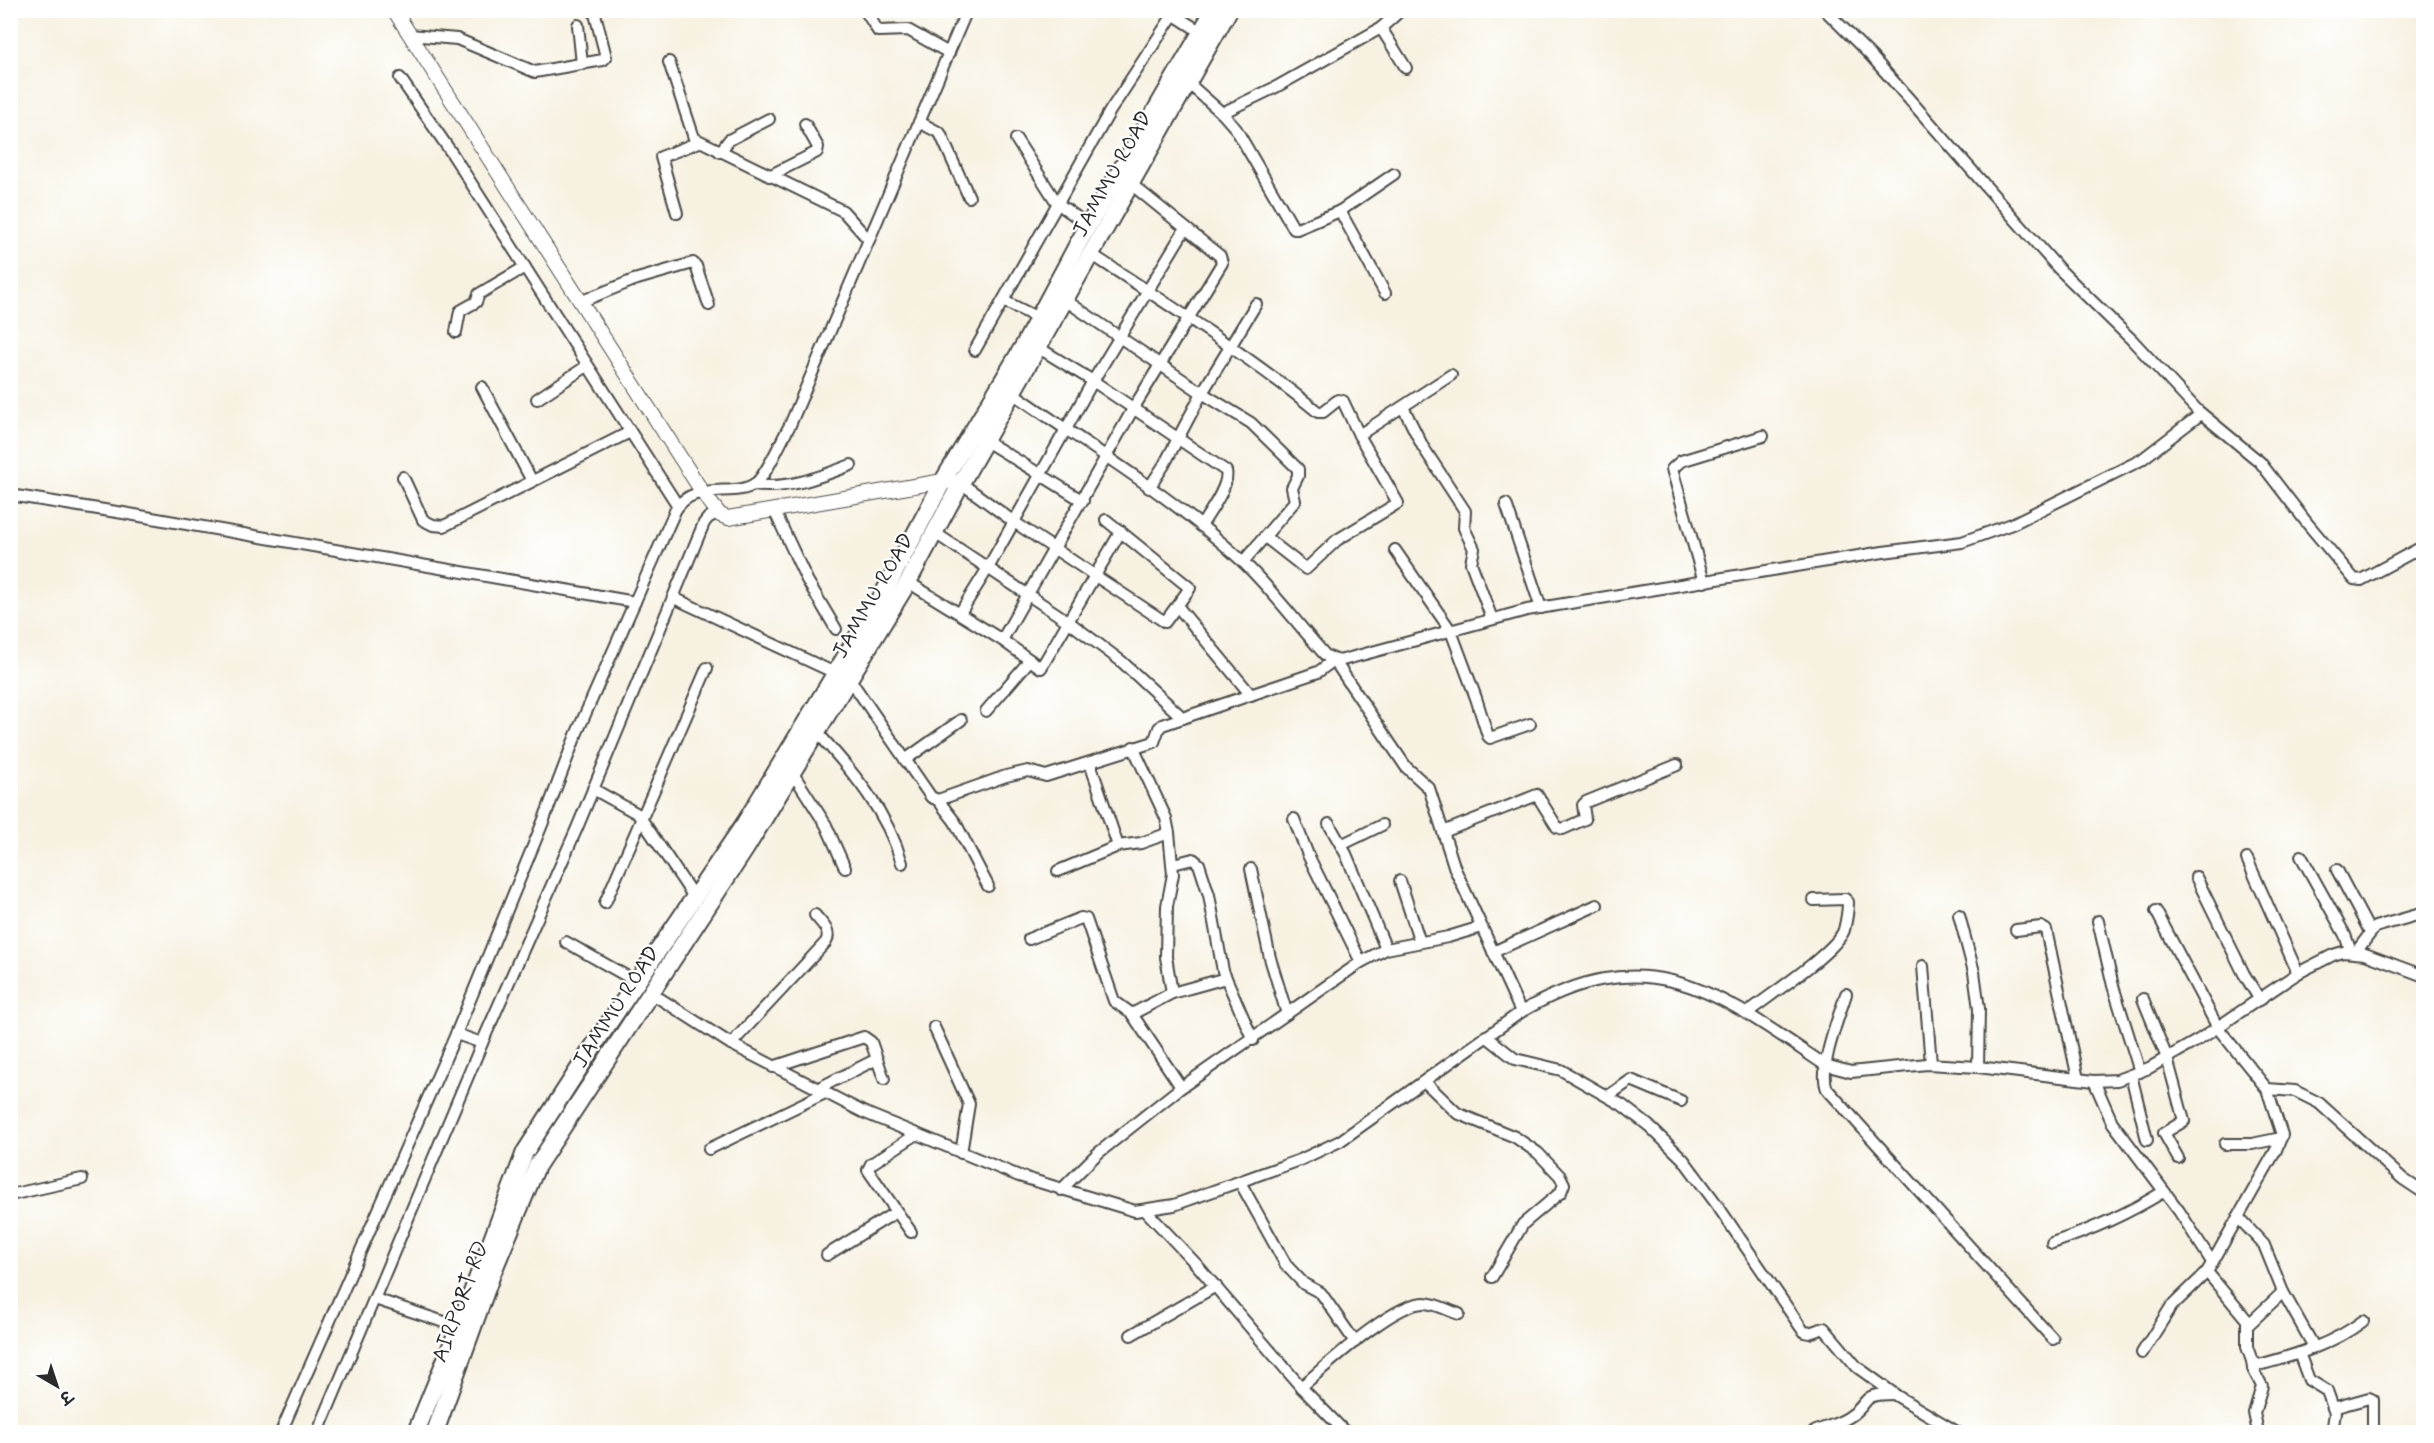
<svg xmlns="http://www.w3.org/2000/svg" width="2434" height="1443" font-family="Mynerve,'Playpen Sans Deva',sans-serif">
<rect width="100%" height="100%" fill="#fff"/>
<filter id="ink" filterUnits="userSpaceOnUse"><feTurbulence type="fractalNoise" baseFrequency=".0167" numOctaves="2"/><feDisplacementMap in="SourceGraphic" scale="12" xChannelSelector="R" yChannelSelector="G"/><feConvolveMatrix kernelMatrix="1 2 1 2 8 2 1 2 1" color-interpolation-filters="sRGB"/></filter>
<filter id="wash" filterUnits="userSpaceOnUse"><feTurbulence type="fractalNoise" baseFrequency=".008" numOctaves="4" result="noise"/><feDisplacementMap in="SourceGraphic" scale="24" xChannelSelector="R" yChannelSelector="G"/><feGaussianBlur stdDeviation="1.35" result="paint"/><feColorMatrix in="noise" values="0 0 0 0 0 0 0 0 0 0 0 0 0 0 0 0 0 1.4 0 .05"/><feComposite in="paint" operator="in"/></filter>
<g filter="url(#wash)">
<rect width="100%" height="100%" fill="#f7f1e1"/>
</g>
<g filter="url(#ink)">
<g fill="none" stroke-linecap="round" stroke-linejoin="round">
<defs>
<g id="street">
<path d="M865,10L878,31L908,30L949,53"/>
<path d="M1825,10L1872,57L2058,268L2132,340L2197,410L2260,462L2307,523L2354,579L2361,580L2424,546"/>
<path d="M1168,11L1201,32"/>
<path d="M578,25L582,64"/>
<path d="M1381,28L1406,68"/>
<path d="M410,35L457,39L535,72L603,60L606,57L594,10"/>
<path d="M669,62L694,138L843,211L869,240"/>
<path d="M400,78L453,155L678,506"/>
<path d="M1188,83L1222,113L1236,129L1294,229H1297L1340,211L1394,174"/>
<path d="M1222,113L1276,87L1381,28L1401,10"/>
<path d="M919,122L940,133L969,197"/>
<path d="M1016,139L1057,203L1088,225"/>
<path d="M720,152L729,140L769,119"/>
<path d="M769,176L817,152L818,147L805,124"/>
<path d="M1340,211L1385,293"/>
<path d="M677,213L661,157L699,142"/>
<path d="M1091,254C1168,304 1246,354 1318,412H1323L1338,400L1343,401L1359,435L1398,503L1337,540L1306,569L1265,537"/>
<path d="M1065,300L1202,393L1251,423L1298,469V476L1292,488L1295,501L1243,562"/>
<path d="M1004,301L1038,318"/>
<path d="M580,302L634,280L693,263L696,266L709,305"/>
<path d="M456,332L460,311L476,302L479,294L525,267"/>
<path d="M1039,348L1093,381L1226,471C1230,485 1209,513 1201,526"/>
<path d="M975,350L1110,111L1173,15"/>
<path d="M482,387L532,481"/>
<path d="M1013,393C1090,447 1172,496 1241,560C1272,589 1297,624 1326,656L1339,661L1527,610L1883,552L1962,542L2012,524L2141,460L2201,414"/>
<path d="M537,399L587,366"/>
<path d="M1403,407L1423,447L1465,511L1464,528L1474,549L1471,563L1492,619"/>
<path d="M1359,435L1451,375"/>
<path d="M986,441L1083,501"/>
<path d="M403,477L423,520L433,525L444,526L630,432"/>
<path d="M961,483L1014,522L1165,622L1190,588L1106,520"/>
<path d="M753,485C787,490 820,477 851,465"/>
<path d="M1149,488L1164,465L1202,393L1256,304"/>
<path d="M10,495L123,513L635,602"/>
<path d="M1506,504L1541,608"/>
<path d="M774,510L807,580L836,629"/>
<path d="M935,533L1069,622L1121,661L1183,718"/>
<path d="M1395,550L1451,631L1476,698L1488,736L1490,738L1530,724"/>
<path d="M908,582L1002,640L1041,668L1121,531"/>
<path d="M1704,582L1672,469L1681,461L1763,436"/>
<path d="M674,598L835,673"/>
<path d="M1178,607L1251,695"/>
<path d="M960,613L988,568L1093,381L1185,229"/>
<path d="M1002,640L1133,409L1222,263L1220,256L1131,184"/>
<path d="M849,678L931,797L938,800L1006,776L1028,771L1046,776L1154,742L1159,728L1162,725L1318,672L1334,660L1406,767L1429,788L1455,869L1521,1012"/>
<path d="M986,711L1030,660"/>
<path d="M817,732C852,771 887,811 902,863"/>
<path d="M1133,747L1166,818L1169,833L1173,874L1167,906L1166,957L1172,993"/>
<path d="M905,760L961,720"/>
<path d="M1090,763L1118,846"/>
<path d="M792,772L826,825L845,868"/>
<path d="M593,789L638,814L694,897"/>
<path d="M938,800L955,822L988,886"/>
<path d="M1294,819L1308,855L1361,962"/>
<path d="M1329,824L1346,854L1386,949"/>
<path d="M1443,832L1537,795L1557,827L1563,829L1585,819L1583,805L1586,802L1677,765"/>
<path d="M1341,845L1382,825"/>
<path d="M2301,856L2345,935L2351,952"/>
<path d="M2247,859L2298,973"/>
<path d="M1173,864L1193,859L1199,864L1209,895L1223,971L1253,1040"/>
<path d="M1251,869L1270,958L1287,1014"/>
<path d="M2337,870L2370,932"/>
<path d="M1058,871L1118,846L1141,843L1169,833"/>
<path d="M2196,877L2244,974L2260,1000"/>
<path d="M1400,881L1420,942"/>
<path d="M605,903L707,668"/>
<path d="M1959,915L1974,972L1979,1009L1978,1067"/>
<path d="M2098,921L2113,986L2140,1072"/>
<path d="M2016,930L2041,927L2046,930L2078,1079"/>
<path d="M1029,939L1081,918L1086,919L1114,1001L1132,1014L1181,1087"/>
<path d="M566,942L637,982"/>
<path d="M1493,952L1597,905"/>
<path d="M2356,952L2375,927L2424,913"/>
<path d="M1923,966L1931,1064"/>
<path d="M651,993L731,1044L863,1112L1019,1176L1135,1211L1174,1205L1300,1160L1340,1141L1521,1012C1649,937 1718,993 1825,1065L1851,1072L1927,1064L1978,1067L2094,1081L2117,1080L2149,1068L2200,1039L2298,973L2333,955L2343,952L2365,954L2424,976"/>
<path d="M1846,994C1839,1017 1818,1068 1827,1089L2053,1339"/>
<path d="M2143,999L2167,1058L2184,1121L2164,1133L2178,1158"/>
<path d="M1747,1013C1768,996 1836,952 1844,930C1846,922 1848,910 1848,902L1845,899L1814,900"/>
<path d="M1132,1014L1172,993L1226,978"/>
<path d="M934,1027L969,1104L961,1153"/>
<path d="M456,1034L482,1043"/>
<path d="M1486,1036L1515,1059L1561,1070L1622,1105L1649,1126L1683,1159L1715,1202L1804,1332L1809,1333L1824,1328L1857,1367L1897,1396L1957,1432"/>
<path d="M731,1044L826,942C832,931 821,923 815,915"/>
<path d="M773,1067L864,1037L871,1042L884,1079"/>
<path d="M2131,1075L2147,1140"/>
<path d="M2094,1081L2112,1122L2179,1211L2212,1262"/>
<path d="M1425,1082L1457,1113L1515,1137L1538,1153L1560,1176L1564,1184L1561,1192L1523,1224L1492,1277"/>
<path d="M817,1089L877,1059"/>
<path d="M2267,1089L2295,1091L2319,1103L2403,1179L2424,1193"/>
<path d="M1608,1096L1631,1080L1681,1101"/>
<path d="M2225,1144H2252L2281,1138"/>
<path d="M709,1149L825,1093"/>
<path d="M1240,1182L1286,1265L1304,1284L1321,1293L1355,1342"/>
<path d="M1061,1190L1097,1154L1179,1089L1361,962L1386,949L1448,937L1481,927"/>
<path d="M10,1195L82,1179"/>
<path d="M1146,1211L1197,1265L1301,1387L1345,1432"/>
<path d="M2238,1217L2264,1245L2283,1292L2314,1347"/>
<path d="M911,1232L868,1170L871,1164L917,1134"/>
<path d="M2052,1243C2092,1230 2127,1214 2163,1192"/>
<path d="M827,1255L896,1212"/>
<path d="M2207,1272L2247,1320V1347L2252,1361L2259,1365C2296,1355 2333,1344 2363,1321"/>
<path d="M375,1299L459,1327"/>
<path d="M2248,1325L2283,1292"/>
<path d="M1131,1335L1216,1286"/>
<path d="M2142,1353L2171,1307L2207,1272L2276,1150L2282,1135L2267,1089L2218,1028L2156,911"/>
<path d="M2299,1353L2309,1380L2327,1391L2335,1413L2332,1432"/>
<path d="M2252,1361L2253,1369L2262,1386L2254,1413L2258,1432"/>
<path d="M1301,1387C1326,1366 1393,1303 1424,1303C1435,1303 1449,1311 1459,1314"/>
<path d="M2333,1408L2369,1398L2373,1400V1432"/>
<path d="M281,1432L456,1034L543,822L576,735L675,511C692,479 736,499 756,483C767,474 782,439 790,425L967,10"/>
<path d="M318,1432L482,1043L577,828L704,523L708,518L718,512"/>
<path d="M1814,1432C1825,1427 1839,1424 1849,1417C1873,1402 1857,1394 1894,1394"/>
</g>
<path id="secondary" d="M394,10L703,493L720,515L728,518L943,481L961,483"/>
<g id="primary">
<path d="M416,1432L459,1327L525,1152L600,1036L745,823L881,598L943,481L1024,345L1080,240L1214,10"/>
<path d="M435,1432L492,1274L537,1166L746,848L908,582L961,483L1229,10"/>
</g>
</defs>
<!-- street casing -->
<use href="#street" stroke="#4a4946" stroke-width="14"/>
<!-- secondary casing -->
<use href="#secondary" stroke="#4a4946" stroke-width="16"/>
<!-- primary casing -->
<use href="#primary" stroke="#4a4946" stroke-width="20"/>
<!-- street -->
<use href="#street" stroke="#fff" stroke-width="10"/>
<!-- secondary -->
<use href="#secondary" stroke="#fff" stroke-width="14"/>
<!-- primary -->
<use href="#primary" stroke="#fff" stroke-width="16"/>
</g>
</g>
<g text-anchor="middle" stroke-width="4.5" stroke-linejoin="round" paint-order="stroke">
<!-- street labels -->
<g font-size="22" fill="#2b2b2b" stroke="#fff">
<text transform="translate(1111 173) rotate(-61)" y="8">JAMMU ROAD</text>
<text transform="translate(872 595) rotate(-60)" y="8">JAMMU ROAD</text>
<text transform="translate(615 1006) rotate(-57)" y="8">JAMMU ROAD</text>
<text transform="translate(459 1301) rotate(-70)" y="8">AIRPORT RD</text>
</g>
</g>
<!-- margin -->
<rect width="2434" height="1443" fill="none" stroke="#fff" stroke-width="36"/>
<!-- north arrow -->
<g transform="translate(57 1386) rotate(141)" stroke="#ffffff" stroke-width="4.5" paint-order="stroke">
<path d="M0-4.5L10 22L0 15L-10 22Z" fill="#2b2b2b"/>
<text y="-9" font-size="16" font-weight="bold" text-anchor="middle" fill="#2b2b2b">उ</text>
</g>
</svg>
